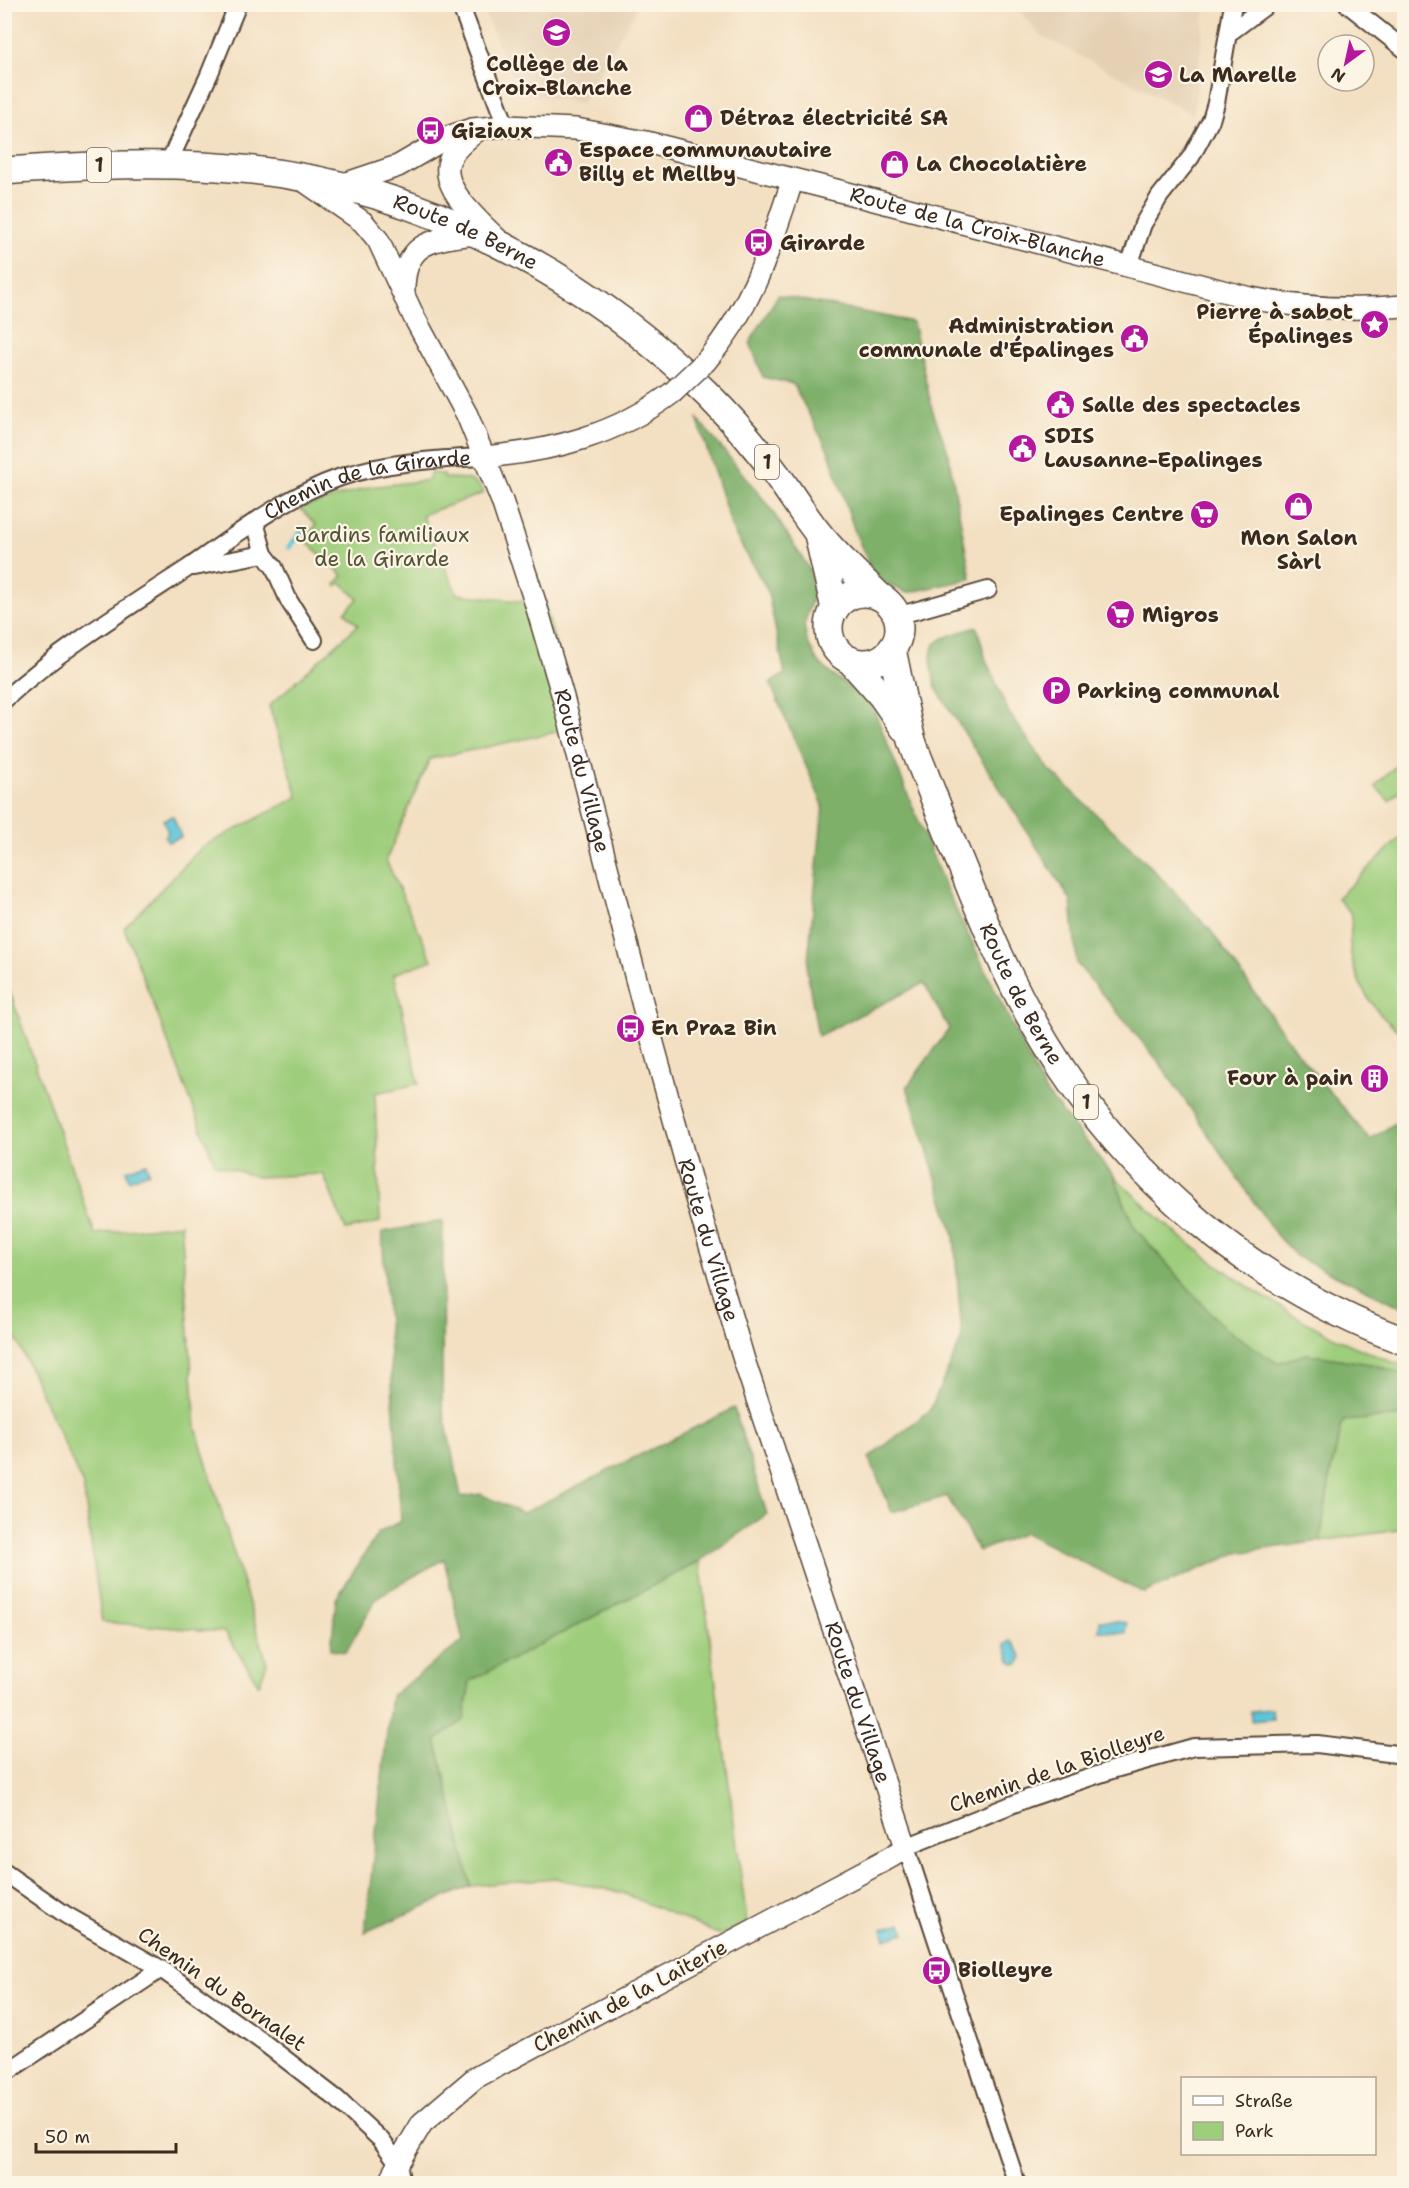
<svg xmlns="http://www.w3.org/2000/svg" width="1409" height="2188" font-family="'Shantell Sans',sans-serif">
<rect width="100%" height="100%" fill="#fcf5e5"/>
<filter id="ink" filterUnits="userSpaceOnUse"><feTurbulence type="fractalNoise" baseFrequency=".0167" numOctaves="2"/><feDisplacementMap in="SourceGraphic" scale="12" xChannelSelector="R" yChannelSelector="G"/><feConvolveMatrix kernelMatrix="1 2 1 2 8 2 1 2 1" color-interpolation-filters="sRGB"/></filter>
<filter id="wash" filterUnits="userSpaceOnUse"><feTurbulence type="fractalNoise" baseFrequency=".008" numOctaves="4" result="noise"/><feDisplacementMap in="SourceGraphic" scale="24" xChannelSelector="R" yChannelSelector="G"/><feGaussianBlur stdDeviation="1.35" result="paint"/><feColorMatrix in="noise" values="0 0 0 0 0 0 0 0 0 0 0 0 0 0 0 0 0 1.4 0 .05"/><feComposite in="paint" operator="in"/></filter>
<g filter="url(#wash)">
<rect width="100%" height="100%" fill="#f3dfc1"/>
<!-- built -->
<g fill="#e5d0b4">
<path d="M482,5H638L582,103L526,94L504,61Z"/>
<path d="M1014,5H1205L1194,115L1040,35Z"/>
</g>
<!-- green -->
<g fill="#9ecd7b" stroke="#6c7c4c" stroke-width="1.5">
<path d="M430,473L444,474V478C461,478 475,477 484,493L422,515L457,594L545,604L576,728L430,759L386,860L432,960L394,974L419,1084L375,1093L380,1222L346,1230L323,1174L257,1177L215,1164L124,928L202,847L298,797L269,706L358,625L345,612L358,599L341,583L337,586L335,584L343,576L304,539L316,525L300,508L370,487L429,480Z"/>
<path d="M1404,758V787L1389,801L1375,786Z"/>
<path d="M1404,834V1035C1375,1015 1351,980 1350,943C1350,934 1352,924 1352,914L1337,898Z"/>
<path d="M5,978L95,1234L181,1224L196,1428L267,1663L259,1685L225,1632L102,1622L83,1485L5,1314Z"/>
<path d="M1114,1176C1138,1198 1161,1222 1186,1241C1252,1293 1324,1339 1404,1366V1375L1376,1365L1307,1354L1277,1363L1222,1326L1134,1227Z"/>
<path d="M1404,1416V1529L1320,1541L1331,1470L1343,1420Z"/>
<path d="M700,1561L747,1923L720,1935L623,1893L554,1878L471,1886L436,1740L464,1720L470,1681Z"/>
</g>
<!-- forest -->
<g fill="#7eb06b" stroke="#5c6d44" stroke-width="1.5">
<path d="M778,295L913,322L932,409L948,452L971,579L907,593L889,585L873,573L855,532L829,452L793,384L763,377L750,342Z"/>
<path d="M697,418L769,506L810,570L814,593L804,625L807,641L817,660L832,675L855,690L872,705L945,887L1044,1090L1114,1176L1134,1227L1222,1326L1277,1363L1307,1354L1376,1365L1404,1375V1416L1343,1421L1331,1470L1320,1541L1237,1553L1144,1593L1025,1533L979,1551L947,1496L892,1512L869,1458L930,1410L962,1338L954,1235L907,1087L949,1029L924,983L818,1036L807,971L823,805L770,683L785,674L767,589L733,531Z"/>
<path d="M977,627L986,660L1009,713L1049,769L1150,866L1211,931L1296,1051L1370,1140L1404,1117V1308L1297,1257L1277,1236L1159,1062L1077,964L1071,901L936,688C924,639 933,640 977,627Z"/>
<path d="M443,1221L442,1404L461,1497L480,1494L523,1513L734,1408L767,1514L700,1561L470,1681L464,1720L436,1740L471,1886L365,1932L391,1696L463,1641L444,1559L377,1597L346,1652L331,1650L336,1599L378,1533L401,1521L382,1232Z"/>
</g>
<!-- water -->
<g fill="#5dc5d9" stroke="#4c787c" stroke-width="1.5">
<path d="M173,816L181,837L168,842L165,837L168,832L163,820Z"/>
<path d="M146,1163L149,1172L129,1180L126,1170Z"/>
<path d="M1100,1620L1127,1623L1126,1633L1099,1631Z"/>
<path d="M1010,1641L1014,1644L1022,1656L1019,1664H1014L1010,1660L1005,1645Z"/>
<path d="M1272,1709L1273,1719L1251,1721V1711Z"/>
<path d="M902,1923L905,1933L885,1939L882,1929Z"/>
</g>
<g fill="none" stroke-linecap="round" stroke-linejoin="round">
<!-- stream -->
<path stroke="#5dc5d9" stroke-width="5" d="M289,547L301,533L302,528"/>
</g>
</g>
<g filter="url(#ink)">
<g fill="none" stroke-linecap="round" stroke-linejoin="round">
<defs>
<g id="minor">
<path d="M460,4L506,126"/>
<path d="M1347,4L1404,49"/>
<path d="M1229,33L1268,4"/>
<path d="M168,164L209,75L238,4"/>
<path d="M1129,266L1143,224L1160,196L1191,157L1211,120L1216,103L1233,4"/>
<path d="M255,522L264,554L274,567L289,601L314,640"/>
<path d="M194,567L264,554"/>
<path d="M897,616L988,590"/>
<path id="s1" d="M4,700C58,651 124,610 185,570C235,536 283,497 341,477C386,462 437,459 484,457"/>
<path d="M4,1872L66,1915L161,1969L263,2042L337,2099L381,2140L398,2163L402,2184"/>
<path d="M4,2074L161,1969"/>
<path d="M1017,2184L906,1847L1026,1799L1115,1769L1194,1747L1317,1744L1404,1755"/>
</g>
<g id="tertiary">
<path d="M478,130C468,138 457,146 451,157C435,186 482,223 500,242"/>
<path id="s2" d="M304,181L363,222L378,240L414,317L467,415L502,501L536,605L563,697L648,1025L692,1185L744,1360L906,1847L891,1857L475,2078L422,2123L398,2163L390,2184"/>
<path id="s3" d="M338,186L398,166L448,137L472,129L506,126L576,129L646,142L828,188L1246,297C1298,308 1351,311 1404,306"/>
<path d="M404,296C402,241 432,239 477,234"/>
<path d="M706,361C754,305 770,247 793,179"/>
<path d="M484,457C553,451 616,435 672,393"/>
</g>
<g id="primary">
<path id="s4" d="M4,171C87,165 170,161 253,170C426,189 585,274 708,395C735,422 760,451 782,482C794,499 805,517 818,533C836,556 859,576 879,596"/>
<path d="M818,534L835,609"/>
<circle cx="864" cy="628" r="35"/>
<path id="s5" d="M892,649C898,678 904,708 911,737C915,752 922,766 927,780C938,808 949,836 961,864C985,925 1011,987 1046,1044C1128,1180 1255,1286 1404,1341"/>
<path d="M850,660L882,696L904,728"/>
</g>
</defs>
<!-- minor casing -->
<use href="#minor" stroke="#574536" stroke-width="20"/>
<!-- tertiary casing -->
<use href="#tertiary" stroke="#574536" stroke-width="24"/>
<!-- primary casing -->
<use href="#primary" stroke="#574536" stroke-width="30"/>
<!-- minor -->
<use href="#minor" stroke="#fff" stroke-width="16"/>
<!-- tertiary -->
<use href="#tertiary" stroke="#fff" stroke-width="21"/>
<!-- primary -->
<use href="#primary" stroke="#fff" stroke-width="27"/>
<defs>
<path id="tertiary-bridge" d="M672,393L706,361"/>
</defs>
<!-- tertiary-bridge casing -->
<use href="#tertiary-bridge" stroke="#574536" stroke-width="24" stroke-linecap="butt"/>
<!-- tertiary-bridge -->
<use href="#tertiary-bridge" stroke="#fff" stroke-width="21"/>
</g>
</g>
<!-- icons -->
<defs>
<symbol id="school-disc" viewBox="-11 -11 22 22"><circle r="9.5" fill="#b5179e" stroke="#fcf5e5"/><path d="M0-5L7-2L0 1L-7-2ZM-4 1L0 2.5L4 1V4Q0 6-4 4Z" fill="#fff"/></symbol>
<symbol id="shop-disc" viewBox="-11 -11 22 22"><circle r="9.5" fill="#b5179e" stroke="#fcf5e5"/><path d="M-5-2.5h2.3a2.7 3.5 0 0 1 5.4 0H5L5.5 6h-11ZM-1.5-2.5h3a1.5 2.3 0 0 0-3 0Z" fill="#fff"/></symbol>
<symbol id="bus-disc" viewBox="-11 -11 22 22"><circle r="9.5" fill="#b5179e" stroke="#fcf5e5"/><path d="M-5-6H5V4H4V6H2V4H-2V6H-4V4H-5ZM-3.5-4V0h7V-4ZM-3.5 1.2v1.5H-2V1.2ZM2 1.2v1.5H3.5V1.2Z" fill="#fff"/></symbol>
<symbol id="civic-disc" viewBox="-11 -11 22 22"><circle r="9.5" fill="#b5179e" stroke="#fcf5e5"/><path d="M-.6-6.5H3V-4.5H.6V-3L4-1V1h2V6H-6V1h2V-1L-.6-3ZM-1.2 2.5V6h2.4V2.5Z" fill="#fff"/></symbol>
<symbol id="sight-disc" viewBox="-11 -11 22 22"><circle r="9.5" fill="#b5179e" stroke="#fcf5e5"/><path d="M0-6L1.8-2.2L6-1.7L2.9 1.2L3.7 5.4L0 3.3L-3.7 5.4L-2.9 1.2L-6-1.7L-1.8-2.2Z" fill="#fff"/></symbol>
<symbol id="supermarket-disc" viewBox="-11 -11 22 22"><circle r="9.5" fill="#b5179e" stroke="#fcf5e5"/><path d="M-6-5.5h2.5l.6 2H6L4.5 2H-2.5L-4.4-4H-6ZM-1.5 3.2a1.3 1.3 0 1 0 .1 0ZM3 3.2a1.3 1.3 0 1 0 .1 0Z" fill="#fff"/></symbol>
<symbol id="parking-disc" viewBox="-11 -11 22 22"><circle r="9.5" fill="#b5179e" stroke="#fcf5e5"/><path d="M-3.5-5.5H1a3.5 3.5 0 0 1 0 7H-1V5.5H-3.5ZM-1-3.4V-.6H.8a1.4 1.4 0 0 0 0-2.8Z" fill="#fff"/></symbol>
<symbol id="building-disc" viewBox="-11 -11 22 22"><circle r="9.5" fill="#b5179e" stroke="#fcf5e5"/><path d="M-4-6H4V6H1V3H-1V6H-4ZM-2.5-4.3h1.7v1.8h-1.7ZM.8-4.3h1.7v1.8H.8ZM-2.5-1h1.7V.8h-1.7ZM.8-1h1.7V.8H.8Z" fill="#fff"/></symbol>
</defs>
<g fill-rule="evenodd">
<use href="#school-disc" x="540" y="16" width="33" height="33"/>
<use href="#school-disc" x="1142" y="58" width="33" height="33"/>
<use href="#shop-disc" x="682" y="102" width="33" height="33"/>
<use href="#bus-disc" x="414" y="114" width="33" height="33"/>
<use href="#civic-disc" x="542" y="146" width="33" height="33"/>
<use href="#shop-disc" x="878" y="148" width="33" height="33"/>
<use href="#bus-disc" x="742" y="226" width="33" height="33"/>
<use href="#sight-disc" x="1358" y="308" width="33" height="33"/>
<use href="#civic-disc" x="1118" y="322" width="33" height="33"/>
<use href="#civic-disc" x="1044" y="388" width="33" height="33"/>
<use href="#civic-disc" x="1006" y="432" width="33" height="33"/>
<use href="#shop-disc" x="1282" y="490" width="33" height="33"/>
<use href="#supermarket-disc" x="1188" y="498" width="33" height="33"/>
<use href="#supermarket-disc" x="1104" y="598" width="33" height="33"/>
<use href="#parking-disc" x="1040" y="674" width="33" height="33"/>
<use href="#bus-disc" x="614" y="1012" width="33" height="33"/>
<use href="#building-disc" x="1358" y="1062" width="33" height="33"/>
<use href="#bus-disc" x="920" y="1954" width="33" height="33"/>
</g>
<g text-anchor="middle" stroke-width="4.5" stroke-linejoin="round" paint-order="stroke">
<!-- shield labels -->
<g fill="#fcf5e5" stroke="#75675a" stroke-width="1.5">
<rect x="87" y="148" width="24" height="34" rx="4.5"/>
<rect x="755" y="445" width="24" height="34" rx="4.5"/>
<rect x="1074" y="1085" width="24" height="34" rx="4.5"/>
</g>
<g font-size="20" font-weight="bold" fill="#3b2a1e">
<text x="99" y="172">1</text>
<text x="767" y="469">1</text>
<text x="1086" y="1109">1</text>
</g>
<!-- poi labels -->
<g font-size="21" font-weight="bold" fill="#3b2a1e" stroke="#fcf5e5" text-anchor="start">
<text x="557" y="71" text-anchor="middle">Collège de la<tspan x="557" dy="24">Croix-Blanche</tspan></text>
<text x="1179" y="82">La Marelle</text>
<text x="720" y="125">Détraz électricité SA</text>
<text x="451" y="138">Giziaux</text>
<text x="579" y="157">Espace communautaire<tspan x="579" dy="24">Billy et Mellby</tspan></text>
<text x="916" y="171">La Chocolatière</text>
<text x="780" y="250">Girarde</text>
<text x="1353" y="319" text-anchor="end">Pierre à sabot<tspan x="1353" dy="24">Épalinges</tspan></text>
<text x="1114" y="333" text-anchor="end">Administration<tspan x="1114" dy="24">communale d'Épalinges</tspan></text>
<text x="1082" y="412">Salle des spectacles</text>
<text x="1044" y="443">SDIS<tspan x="1044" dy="24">Lausanne-Epalinges</tspan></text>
<text x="1184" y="521" text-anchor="end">Epalinges Centre</text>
<text x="1299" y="545" text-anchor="middle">Mon Salon<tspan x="1299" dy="24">Sàrl</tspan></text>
<text x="1142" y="622">Migros</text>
<text x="1077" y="698">Parking communal</text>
<text x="651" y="1035">En Praz Bin</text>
<text x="1353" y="1085" text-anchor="end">Four à pain</text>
<text x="958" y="1977">Biolleyre</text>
</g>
<!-- street labels -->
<g font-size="21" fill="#3b2a1e" stroke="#fcf5e5">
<text dy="7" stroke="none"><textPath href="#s3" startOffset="664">Route de la Croix-Blanche</textPath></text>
<text dy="7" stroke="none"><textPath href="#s4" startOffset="472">Route de Berne</textPath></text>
<text dy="7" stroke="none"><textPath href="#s1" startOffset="429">Chemin de la Girarde</textPath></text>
<text dy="7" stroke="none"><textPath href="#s2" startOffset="666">Route du Village</textPath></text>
<text dy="7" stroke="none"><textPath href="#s5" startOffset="370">Route de Berne</textPath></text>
<text dy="7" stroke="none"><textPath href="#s2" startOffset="1152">Route du Village</textPath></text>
<text dy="7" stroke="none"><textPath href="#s2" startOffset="1638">Route du Village</textPath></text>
<text transform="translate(1057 1769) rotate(-19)" y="7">Chemin de la Biolleyre</text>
<text transform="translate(222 1989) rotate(35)" y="7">Chemin du Bornalet</text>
<text transform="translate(630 1996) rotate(-28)" y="7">Chemin de la Laiterie</text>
</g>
<!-- park labels -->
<g font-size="21" fill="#545335" stroke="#fcf5e5">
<text x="382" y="542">Jardins familiaux<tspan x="382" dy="24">de la Girarde</tspan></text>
</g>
</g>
<!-- margin -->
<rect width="1409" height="2188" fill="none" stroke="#fcf5e5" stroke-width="24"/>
<!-- legend -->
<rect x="1181" y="2077" width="195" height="78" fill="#fcf5e5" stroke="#afa495" stroke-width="1.5"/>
<rect x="1193" y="2096" width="30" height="9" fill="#ffffff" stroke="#afa495" stroke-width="1.5"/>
<text x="1235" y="2107" font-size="18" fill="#3b2a1e">Straße</text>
<rect x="1193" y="2122" width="30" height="18" fill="#9ecd7b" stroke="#afa495" stroke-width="1.5"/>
<text x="1235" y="2137" font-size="18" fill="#3b2a1e">Park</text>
<!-- north arrow -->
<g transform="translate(1346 63) rotate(213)"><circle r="28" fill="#fcf5e5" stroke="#afa495" stroke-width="1.5"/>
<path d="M0-4.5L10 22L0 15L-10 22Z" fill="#b5179e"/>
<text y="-9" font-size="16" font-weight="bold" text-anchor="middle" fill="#3b2a1e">N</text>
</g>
<!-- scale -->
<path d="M36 2143v9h140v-9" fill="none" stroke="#3b2a1e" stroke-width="3"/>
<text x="45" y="2143" font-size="18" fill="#3b2a1e" stroke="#fcf5e5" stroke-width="4.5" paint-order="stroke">50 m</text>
</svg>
